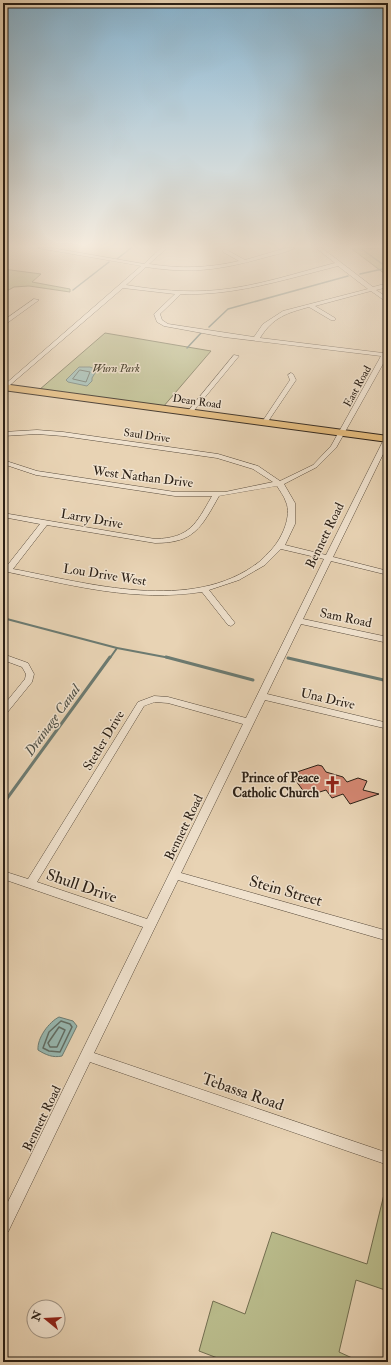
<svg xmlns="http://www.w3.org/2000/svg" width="391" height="1365" font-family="'IM FELL Double Pica',serif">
<rect width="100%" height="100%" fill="#e8d3b4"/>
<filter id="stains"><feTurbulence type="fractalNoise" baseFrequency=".005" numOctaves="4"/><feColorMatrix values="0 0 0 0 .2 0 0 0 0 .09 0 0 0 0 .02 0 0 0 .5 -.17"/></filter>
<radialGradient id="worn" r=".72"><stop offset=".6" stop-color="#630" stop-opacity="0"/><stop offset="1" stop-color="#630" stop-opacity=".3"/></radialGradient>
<!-- green -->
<g fill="#b9bb8b" stroke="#726e50">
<path d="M388,248V272L385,274L352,249Z"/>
<path d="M3,269L41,274L32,282L70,289V292L29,286L14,287L3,293Z"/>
<path d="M105,333L211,351L163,407L39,390Z"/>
<path d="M388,1178V1291L356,1280L339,1352L361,1362H228L199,1351L213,1301L245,1314L272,1232L367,1264Z"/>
</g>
<!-- water -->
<g fill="#97b7b0" stroke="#6c7b72">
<path d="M79,367H90L97,370L92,378V381L87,386L68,382L66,380Z"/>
<path d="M59,1017L73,1021L77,1026L62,1056C53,1058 46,1055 38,1050C37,1038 49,1022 59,1017Z"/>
</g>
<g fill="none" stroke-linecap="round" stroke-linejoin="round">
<!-- shore-far1 -->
<path stroke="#616c63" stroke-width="1" d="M80,370L90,372L86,382L73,379Z"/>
<!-- shore -->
<g stroke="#616c63" stroke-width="1.5">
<path d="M61,1021L70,1024L72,1027L60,1052L49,1051L43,1048L49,1032Z"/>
<path d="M59,1027L65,1030L57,1047H50L48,1043Z"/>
</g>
<!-- stream-far2 -->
<g stroke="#6c7b72" stroke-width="1.5">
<path d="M360,248L388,268"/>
<path d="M117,259L131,248"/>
<path d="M360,274L387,268"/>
<path d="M73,290L109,262"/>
<path d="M209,327L228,309L348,276"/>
<path d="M187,348L201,333"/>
</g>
<!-- stream-far1 -->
<g stroke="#6c7b72" stroke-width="2">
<path d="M3,618L117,648L170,658"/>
<path d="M110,658L117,648"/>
</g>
<!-- stream -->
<g stroke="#6c7b72" stroke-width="3">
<path d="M166,657L253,680"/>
<path d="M288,658L388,681"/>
<path d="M3,804L110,657"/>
</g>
</g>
<!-- building -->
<path fill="#d38671" stroke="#2b2016" d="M318,765L322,766L326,772L343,777L347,782L358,778L367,781L363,790L379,794L350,804L343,794L332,798L326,790L307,796L291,774Z"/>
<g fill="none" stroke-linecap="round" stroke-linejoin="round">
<defs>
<g id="minor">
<path d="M38,248H52L144,264L161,248H167L149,264C180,269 209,268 239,261L223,252V250L225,249L245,260L286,248H295C286,253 273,255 263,258C219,270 191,274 146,267L126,285C156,290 187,293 218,290C258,286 296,273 335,263L316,248H322L373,287L388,283V287L376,290L388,298V303L371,291L315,306L335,318V320H331L309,307C287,313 273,317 260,338L383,353L386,348L388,347V355L336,448L317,467L284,484L295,503V524L285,545L326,555L384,439L388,437V444L333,557L388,571V575L331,561L303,619L388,637V643L301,624L267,694L388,723V729L265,700L181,873L388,931V941L178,880L94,1053L388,1153V1165L90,1062L8,1232L3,1234V1212L143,927L3,879V871L28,879L138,702L154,696L168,697L246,718L324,559L281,549L265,565L239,580L209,590L235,623L231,626L228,625L202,592C134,602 75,586 8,572L3,574V567H5L10,562L40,524L3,517V513L155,539C190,538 196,524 212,496H175L36,475L3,464V460L37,471L175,492H225L273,482L253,469L217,458L63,436L37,434L3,436V432L37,430L63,432L218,454L258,466L280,481L313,465L331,446L381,356L224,337L164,326L157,322L154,314L175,294L123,288L3,391V386L141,266ZM338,266L368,289L283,311L263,324L254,337L168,324L162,320L160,314L181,294C235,296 286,279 338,266ZM277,486C280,491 284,496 286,502C292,516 282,538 272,549C268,553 264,558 259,562C192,614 88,583 13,569L47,525L155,543C194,543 201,528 219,496ZM155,702L168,703L243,724L147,919L37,882L144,706Z"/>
<path d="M34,299L39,300L3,326V321Z"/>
<path d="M234,355L239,356L192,413H188V411Z"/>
<path d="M291,373L293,374L296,380L267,423H263L262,422L290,380L288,375Z"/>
<path d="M3,654L28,663L34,674L32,682L6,714L3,715V706L25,679L26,674L22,667L3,660Z"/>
</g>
<path id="major" d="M3,384L388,436V442L3,390Z"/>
</defs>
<!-- minor casing -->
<use href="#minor" stroke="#5a4d3e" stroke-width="1"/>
<!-- major casing -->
<use href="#major" stroke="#2b2016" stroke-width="2"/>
<!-- minor -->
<use href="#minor" fill="#f0e2ce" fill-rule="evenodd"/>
<!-- major -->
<use href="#major" fill="#e4ba7a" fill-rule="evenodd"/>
</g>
<!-- sky -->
<linearGradient id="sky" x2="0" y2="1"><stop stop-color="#87b5d2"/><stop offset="0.56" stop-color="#f5ebdd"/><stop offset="1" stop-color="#f5ebdd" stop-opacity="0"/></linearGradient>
<rect width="391" height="440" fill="url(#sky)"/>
<!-- icons -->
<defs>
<symbol id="church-bare" viewBox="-9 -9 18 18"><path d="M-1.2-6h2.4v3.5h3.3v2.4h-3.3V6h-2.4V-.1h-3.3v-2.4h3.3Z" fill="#8f2418" stroke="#f0e2ce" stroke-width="2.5" paint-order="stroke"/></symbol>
</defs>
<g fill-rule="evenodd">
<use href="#church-bare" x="320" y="772" width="25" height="25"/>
</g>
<g text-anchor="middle" stroke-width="3" stroke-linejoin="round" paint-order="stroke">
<!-- far-park labels -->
<g font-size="11" font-style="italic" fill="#4e4733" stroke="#f0e2ce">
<text x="116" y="372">Wurn Park</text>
</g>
<!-- far-street labels -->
<g font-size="11" fill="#2b2016" stroke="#f0e2ce">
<text transform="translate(357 386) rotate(-61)" y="4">East Road</text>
<text transform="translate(197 401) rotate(8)" y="4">Dean Road</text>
<text transform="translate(147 435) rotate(8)" y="4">Saul Drive</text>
</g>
<!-- street labels -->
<g font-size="13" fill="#2b2016" stroke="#f0e2ce">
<text transform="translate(143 476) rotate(7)" y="5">West Nathan Drive</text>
<text transform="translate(92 518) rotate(10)" y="5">Larry Drive</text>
<text transform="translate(324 535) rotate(-64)" y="5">Bennett Road</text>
<text transform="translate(105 574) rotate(9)" y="5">Lou Drive West</text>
<text transform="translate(346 617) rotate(12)" y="5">Sam Road</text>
<text transform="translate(328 698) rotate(13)" y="5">Una Drive</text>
<text transform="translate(103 740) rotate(-59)" y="5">Stetler Drive</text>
<text transform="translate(183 827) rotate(-64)" y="5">Bennett Road</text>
<text transform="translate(41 1118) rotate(-64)" y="5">Bennett Road</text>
</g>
<!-- poi labels -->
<g font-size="13" font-weight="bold" fill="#2b2016" stroke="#f0e2ce" text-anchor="end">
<text x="319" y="782">Prince of Peace<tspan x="319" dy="15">Catholic Church</tspan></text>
</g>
<!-- water labels -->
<g font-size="14" font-style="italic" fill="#4b4d44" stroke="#f0e2ce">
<text transform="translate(52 720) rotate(-54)" y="5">Drainage Canal</text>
</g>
<!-- near-street labels -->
<g font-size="16" fill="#2b2016" stroke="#f0e2ce">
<text transform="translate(82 885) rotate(19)" y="6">Shull Drive</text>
<text transform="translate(286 890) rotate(16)" y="6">Stein Street</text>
<text transform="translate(243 1091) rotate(19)" y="6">Tebassa Road</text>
</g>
</g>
<!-- margin -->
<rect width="391" height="1365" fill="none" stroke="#e8d3b4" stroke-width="16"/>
<rect x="4" y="4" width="383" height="1357" fill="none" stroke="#2b2016" stroke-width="2"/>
<rect x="8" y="8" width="375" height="1349" fill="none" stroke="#2b2016"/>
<!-- north arrow -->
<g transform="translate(46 1319) rotate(288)"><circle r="19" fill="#f0e2ce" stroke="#a19484"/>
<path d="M0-3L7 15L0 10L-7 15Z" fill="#8f2418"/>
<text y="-6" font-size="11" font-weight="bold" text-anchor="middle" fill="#2b2016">N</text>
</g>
<rect width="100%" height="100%" filter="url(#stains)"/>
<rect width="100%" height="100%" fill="url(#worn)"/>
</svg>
